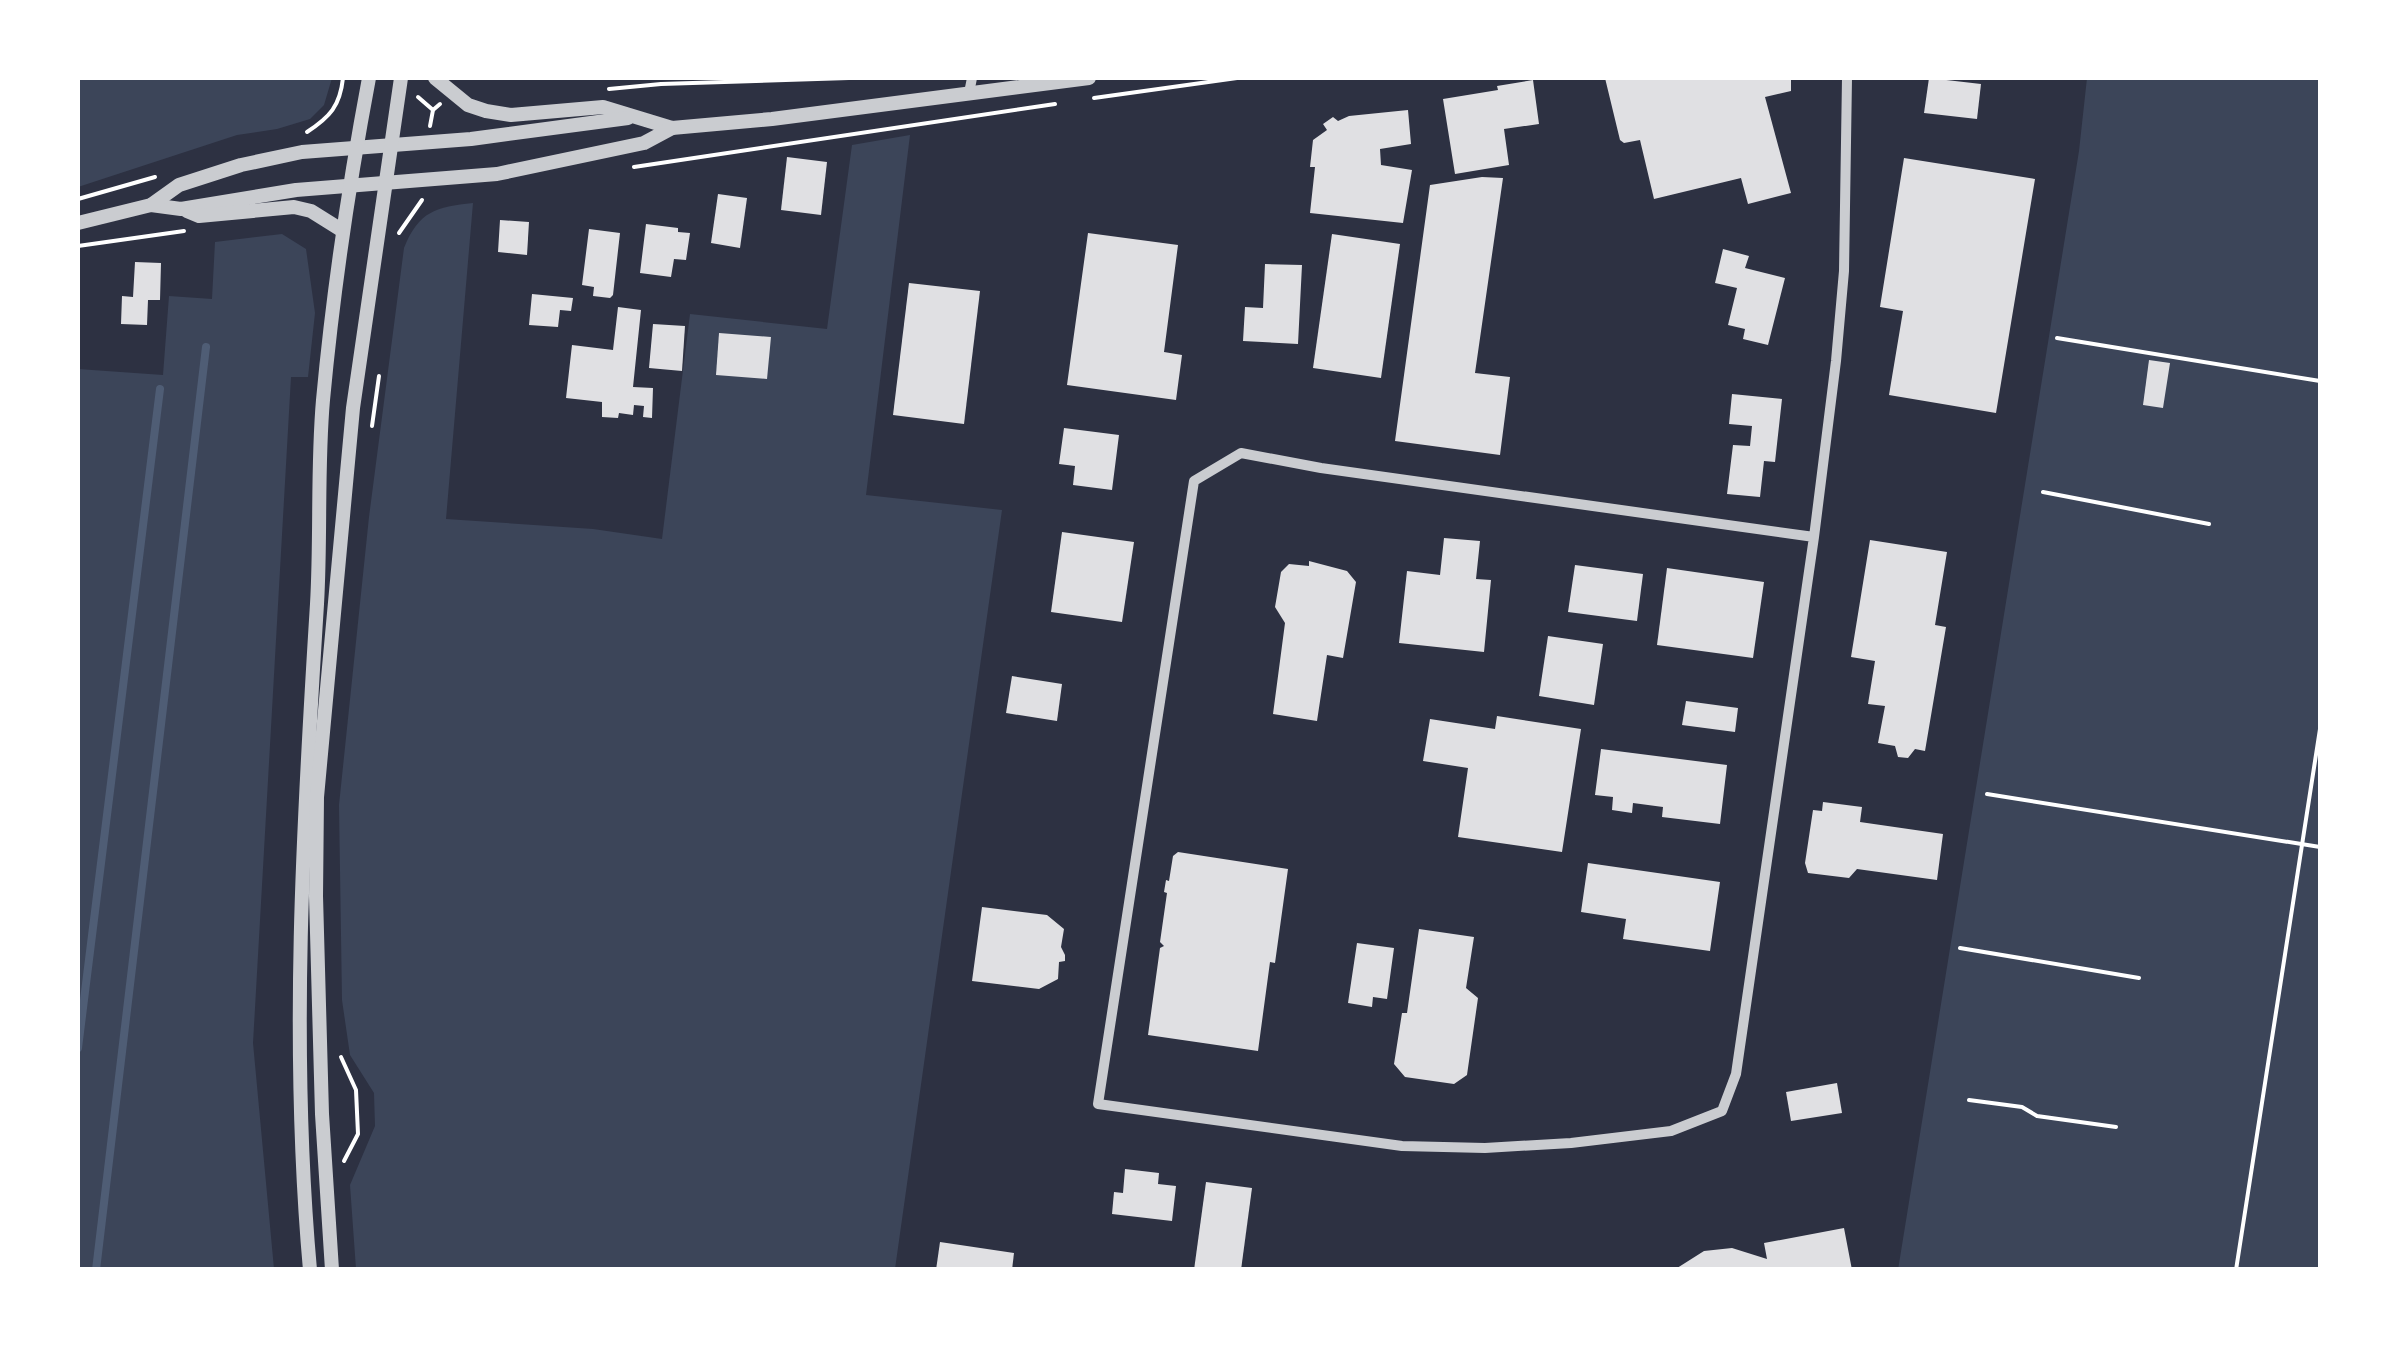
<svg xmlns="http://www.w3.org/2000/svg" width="2398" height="1347" font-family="'Archivo Narrow',sans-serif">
<rect width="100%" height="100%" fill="#2d3142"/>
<!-- green -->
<g fill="#3c4559">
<path d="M78,78H332L324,105L310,119L277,129L237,135L78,187Z"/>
<path d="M2087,78H2320V1269L1898,1270L2079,151Z"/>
<path d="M910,135L866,495L1002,510L895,1269H356L350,1185L375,1126L374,1093L350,1055L342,1000L339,805L369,517L404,248C419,211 436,207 473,203L446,519L593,529L662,539L690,314L827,329L852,145Z"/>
<path d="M282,234L306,249L315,313L308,377H291L253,1043L274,1269H78V369L163,375L169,296L212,299L215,242Z"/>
</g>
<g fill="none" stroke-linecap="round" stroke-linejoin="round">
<!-- stream -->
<g stroke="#4f5d75" stroke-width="8">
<path d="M78,1048L160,389"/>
<path d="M96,1270L206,347"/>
</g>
</g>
<!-- building -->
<g fill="#e0e0e3">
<path d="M1605,78H1791V91L1765,97L1791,193L1748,204L1741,178L1654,199L1640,140L1624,143L1620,140Z"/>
<path d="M1929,78L1981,84L1977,119L1924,113Z"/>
<path d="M1533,80L1539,124L1504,129L1509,165L1455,174L1443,99L1498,90L1497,86Z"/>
<path d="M1408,110L1411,144L1380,149L1381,165L1412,170L1403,223L1310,213L1315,167H1310L1313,140L1327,130L1323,124L1333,117L1338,121L1349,116Z"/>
<path d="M787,157L827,162L821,215L781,210Z"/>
<path d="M1904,158L2035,179L1996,413L1889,395L1903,311L1880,307Z"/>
<path d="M1482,177L1503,178L1475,373L1510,377L1500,455L1395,441L1430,185Z"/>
<path d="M718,194L747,198L740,248L711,243Z"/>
<path d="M500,220L529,222L527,255L498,252Z"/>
<path d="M646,224L678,228V232L690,233L686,260L674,259L671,277L640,273Z"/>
<path d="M589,229L620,233L613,295L610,298L593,296L594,287L582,285Z"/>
<path d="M1088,233L1178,245L1164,352L1182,355L1176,400L1067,385Z"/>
<path d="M1332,234L1400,244L1381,378L1313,368Z"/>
<path d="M1723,249L1749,256L1745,268L1785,278L1768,345L1743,339L1745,329L1728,325L1737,288L1715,283Z"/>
<path d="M135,262L161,263L160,300H148L147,325L121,324L122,296L133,297Z"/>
<path d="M1265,264L1302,265L1298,344L1243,341L1245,307L1263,308Z"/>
<path d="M909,283L980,291L964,424L893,415Z"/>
<path d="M532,294L573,298L571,311L560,310L558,327L529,325Z"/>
<path d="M618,307L641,310L633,387L653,388L652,418L643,417L644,406L634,405L633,415L619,413L618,418L602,417V402L566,398L572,345L613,350Z"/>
<path d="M653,324L685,326L682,371L649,368Z"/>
<path d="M719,333L771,337L767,379L716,375Z"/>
<path d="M2149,360L2170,363L2163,408L2143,405Z"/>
<path d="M1732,394L1782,399L1775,462L1764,461L1760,497L1727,494L1733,445L1750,446L1752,426L1729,424Z"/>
<path d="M1064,428L1119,435L1112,490L1073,485L1075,466L1059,464Z"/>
<path d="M1062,532L1134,542L1122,622L1051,612Z"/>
<path d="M1444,538L1480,541L1476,579L1491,580L1484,652L1399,643L1407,571L1440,575Z"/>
<path d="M1870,540L1947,552L1935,625L1946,627L1925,751L1915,749L1908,758L1898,757L1895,746L1878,743L1885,706L1868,704L1875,661L1851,657Z"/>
<path d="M1309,561L1347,571L1356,582L1343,658L1327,655L1317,721L1273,714L1285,623L1275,607L1281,572L1289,564L1309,566Z"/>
<path d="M1575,565L1643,574L1637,621L1568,612Z"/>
<path d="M1667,568L1764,582L1753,658L1657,645Z"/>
<path d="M1548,636L1603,644L1594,705L1539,696Z"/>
<path d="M1012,676L1062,684L1057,721L1006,713Z"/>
<path d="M1686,701L1738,708L1735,732L1682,725Z"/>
<path d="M1497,716L1581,729L1562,852L1458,837L1468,768L1423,761L1430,719L1495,729Z"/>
<path d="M1601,749L1727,765L1720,824L1662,817L1663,807L1633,803L1632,813L1612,810L1613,797L1595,795Z"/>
<path d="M1823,802L1862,807L1860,822L1943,834L1937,880L1857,869L1849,878L1808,873L1805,863L1813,810L1822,811Z"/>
<path d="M1178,852L1288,869L1275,963L1270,962L1258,1051L1148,1035L1160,948L1164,946L1160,942L1167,893L1164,892L1166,880L1169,881L1173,856Z"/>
<path d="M1588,863L1720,882L1710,951L1623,939L1626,919L1581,912Z"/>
<path d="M982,907L1047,915L1064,929L1061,947L1065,955V961L1059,962L1058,979L1039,989L972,981Z"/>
<path d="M1419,929L1474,937L1466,988L1478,998L1467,1075L1454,1084L1405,1077L1394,1064L1402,1013H1407Z"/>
<path d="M1357,943L1394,948L1387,999L1373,997L1372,1007L1348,1003Z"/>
<path d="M1837,1083L1842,1113L1791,1121L1786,1092Z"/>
<path d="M1125,1169L1159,1173L1158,1184L1176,1186L1172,1221L1112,1214L1114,1192L1123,1193Z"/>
<path d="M1206,1182L1252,1188L1241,1270H1194Z"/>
<path d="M1844,1228L1852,1270H1674L1704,1251L1732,1248L1767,1259L1764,1243Z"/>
<path d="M940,1242L1014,1253L1012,1270H936Z"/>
</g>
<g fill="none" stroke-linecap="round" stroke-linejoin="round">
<!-- path -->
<g stroke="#fff" stroke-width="4">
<path d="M609,89L661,84L849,78"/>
<path d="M418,97L433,110"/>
<path d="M1094,98L1237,78"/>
<path d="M430,126L433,110L440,104"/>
<path d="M307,132C330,117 340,106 343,78"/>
<path d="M634,167L1055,104"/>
<path d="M78,199L155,177"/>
<path d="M399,233L422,200"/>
<path d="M78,246L184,231"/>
<path d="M2057,338L2320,381"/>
<path d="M372,426L379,376"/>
<path d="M2043,492L2209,524"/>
<path d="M1987,794L2320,847"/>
<path d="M1960,948L2139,978"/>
<path d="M341,1057L356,1090L358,1134L344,1161"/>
<path d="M1969,1100L2022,1107L2037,1116L2116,1127"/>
<path d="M2236,1270L2320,729"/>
</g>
<!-- minor -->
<g stroke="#caccd0" stroke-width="10">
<path d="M969,93L972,78"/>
<path d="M1814,537L1321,468L1241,453L1194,481L1098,1104L1402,1146L1485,1148L1571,1143L1671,1131L1722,1111L1736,1074L1814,537L1836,361L1844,271L1847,78"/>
</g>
<!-- tertiary -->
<g stroke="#caccd0" stroke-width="14">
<path d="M435,78L468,105L486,111L511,115L603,107L672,128L772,119L1089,78"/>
<path d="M151,205L181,209L296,190L497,174L644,143L672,128"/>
<path d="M187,211L199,216L294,207L311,211L343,231"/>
<path d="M78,223L151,205L179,185L241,165L302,152L471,139L628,118"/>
<path d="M310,1270C290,1047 303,827 317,604C321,536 317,468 323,400C333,292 349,184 369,78"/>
<path d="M332,1270L322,1114L316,896L317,797L353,408L401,78"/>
</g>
</g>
<!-- border -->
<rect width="2398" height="1347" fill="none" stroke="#ffffff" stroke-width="160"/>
</svg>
